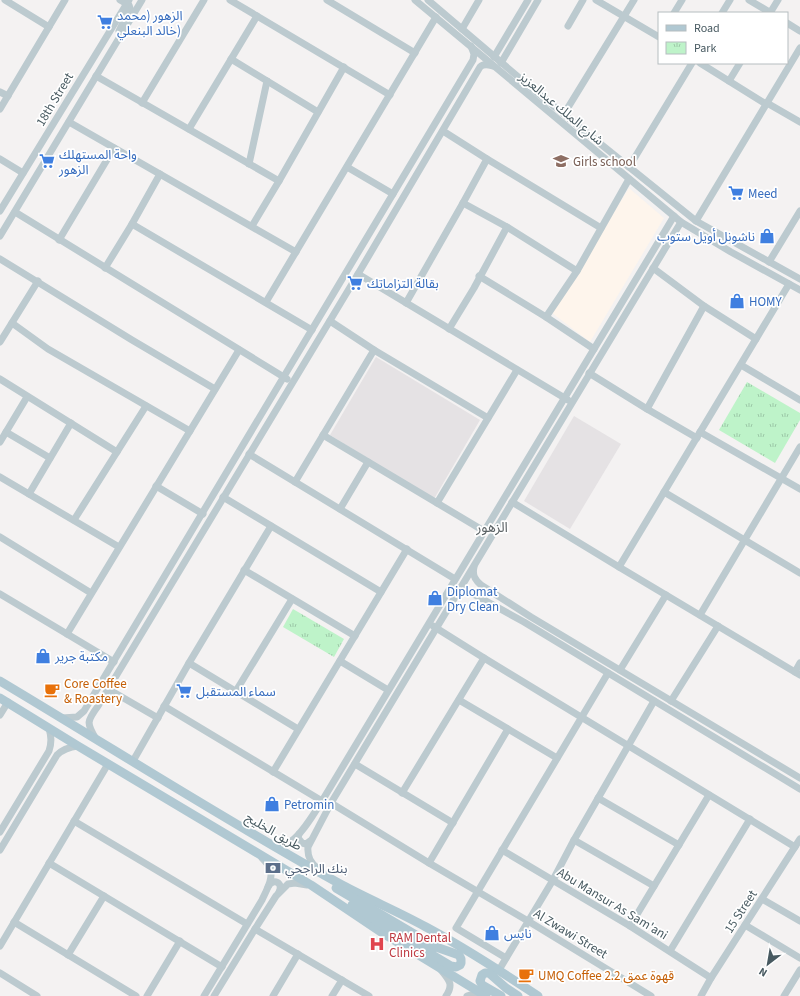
<svg xmlns="http://www.w3.org/2000/svg" width="800" height="996" font-family="'Source Sans 3','Noto Sans Arabic',sans-serif">
<defs>
<pattern id="park-tufts" width="24" height="20" patternUnits="userSpaceOnUse"><rect width="24" height="20" fill="#bef3c9"/><path d="M3 7l-1-3M5 7V3M7 7l1-3M15 17l-1-3M17 17v-4M19 17l1-3" fill="none" stroke="#9cc8a7"/></pattern>
</defs>
<rect width="100%" height="100%" fill="#f4f2f2"/>
<!-- commercial -->
<path fill="#fef5ec" d="M629,188L664,218L590,342L552,313Z"/>
<!-- education -->
<g fill="#e5e2e4">
<path d="M376,357L480,420L434,499L330,435Z"/>
<path d="M574,416L621,444L570,529L524,501Z"/>
</g>
<!-- park -->
<g fill="url(#park-tufts)">
<path d="M747,382L800,413V420L775,463L719,430Z"/>
<path d="M293,609L344,639L334,657L283,627Z"/>
</g>
<g fill="none" stroke-linecap="round" stroke-linejoin="round">
<!-- minor -->
<g stroke="#bccacf" stroke-width="7">
<path d="M5,0L49,27"/>
<path d="M230,0L390,95"/>
<path d="M327,0L415,53"/>
<path d="M415,0L681,222L731,252L800,290"/>
<path d="M428,0L530,87L696,221L800,279"/>
<path d="M596,0L659,37"/>
<path d="M749,0L771,13"/>
<path d="M674,13L682,0"/>
<path d="M722,13L730,0"/>
<path d="M770,13L778,0"/>
<path d="M787,23L800,31"/>
<path d="M568,26L583,0"/>
<path d="M462,29L479,0"/>
<path d="M119,31L130,8L129,5L120,0"/>
<path d="M494,57L528,0"/>
<path d="M231,59L318,112"/>
<path d="M501,63L538,0"/>
<path d="M700,63L766,104"/>
<path d="M96,76L279,181"/>
<path d="M729,81L740,63"/>
<path d="M0,92L8,96"/>
<path d="M142,103L204,0"/>
<path d="M767,103L800,122"/>
<path d="M0,109L65,0"/>
<path d="M564,114L634,0"/>
<path d="M69,122L296,252"/>
<path d="M189,129L257,16"/>
<path d="M443,131L487,159L601,228"/>
<path d="M0,159L23,173"/>
<path d="M249,164L267,81"/>
<path d="M347,167L393,194"/>
<path d="M629,167L692,63"/>
<path d="M463,203L507,227L577,271"/>
<path d="M0,211L129,0"/>
<path d="M15,212L287,379"/>
<path d="M696,221L800,48"/>
<path d="M132,224L160,174"/>
<path d="M252,226L279,181L344,67"/>
<path d="M0,236L142,0"/>
<path d="M59,240L114,148"/>
<path d="M0,259L132,340L215,389"/>
<path d="M769,262L800,211"/>
<path d="M105,268L132,224L312,330"/>
<path d="M653,268L704,306L756,339"/>
<path d="M358,274L568,400"/>
<path d="M479,276L546,317L577,271L629,179"/>
<path d="M266,302L436,17"/>
<path d="M406,303L463,203L487,159"/>
<path d="M546,317L594,349"/>
<path d="M330,321L374,350L488,418"/>
<path d="M12,323L48,349L190,431"/>
<path d="M449,329L474,288L507,227"/>
<path d="M0,342L38,281"/>
<path d="M741,365L800,400"/>
<path d="M589,373L647,409L697,438"/>
<path d="M0,379L117,452"/>
<path d="M647,409L704,306"/>
<path d="M6,432L50,458"/>
<path d="M700,432L800,489"/>
<path d="M323,435L484,531"/>
<path d="M0,442L27,397"/>
<path d="M249,454L455,579"/>
<path d="M0,477L119,547"/>
<path d="M295,482L374,350"/>
<path d="M156,486L203,514"/>
<path d="M664,492L800,573"/>
<path d="M29,494L71,423"/>
<path d="M223,497L381,592"/>
<path d="M512,502L619,567L800,675"/>
<path d="M437,503L517,370"/>
<path d="M340,509L368,462"/>
<path d="M74,520L146,406"/>
<path d="M0,537L91,593"/>
<path d="M474,567C472,575 475,580 481,585L531,617L800,778"/>
<path d="M619,567L789,284"/>
<path d="M244,570L355,636"/>
<path d="M0,594L114,662"/>
<path d="M456,596C463,591 468,592 475,595L524,622L800,789"/>
<path d="M700,615L800,447"/>
<path d="M433,626L484,658L795,847"/>
<path d="M67,634L239,350"/>
<path d="M340,661L388,690"/>
<path d="M189,663L298,729"/>
<path d="M620,670L666,595"/>
<path d="M795,672L800,663"/>
<path d="M108,689L158,718"/>
<path d="M236,691L292,599"/>
<path d="M459,700L557,758"/>
<path d="M671,701L718,626"/>
<path d="M164,706L322,801"/>
<path d="M0,715L8,702"/>
<path d="M62,718L77,717L84,711L473,60L474,54L471,46"/>
<path d="M96,739C86,723 87,721 98,706L358,274L480,67C484,63 489,65 493,66"/>
<path d="M133,761L189,663L271,526"/>
<path d="M355,764L453,823"/>
<path d="M273,772L407,549"/>
<path d="M402,793L484,658"/>
<path d="M598,798L679,845"/>
<path d="M331,803L429,863L528,921L651,996"/>
<path d="M74,821L247,924"/>
<path d="M0,832L49,751C52,742 51,736 49,728"/>
<path d="M299,834L298,838L302,843L306,844L310,841"/>
<path d="M574,840L654,886"/>
<path d="M272,844C277,845 283,846 288,843C300,838 315,812 322,801L674,216"/>
<path d="M0,850L57,755C63,749 69,747 78,746"/>
<path d="M502,850L630,926L711,978"/>
<path d="M49,863L222,967"/>
<path d="M429,863L508,729"/>
<path d="M318,869C311,863 307,857 308,847L331,803L681,222"/>
<path d="M268,887C273,877 284,883 279,892"/>
<path d="M762,899L800,921"/>
<path d="M14,922L136,996"/>
<path d="M745,925L800,958"/>
<path d="M630,926L709,795"/>
<path d="M255,929L369,996"/>
<path d="M0,946L108,764"/>
<path d="M670,951L750,819"/>
<path d="M68,955L104,896"/>
<path d="M506,958L456,928L608,673"/>
<path d="M441,970C449,980 454,984 446,996"/>
<path d="M499,970L553,880L574,840L654,701"/>
<path d="M0,973L37,996"/>
<path d="M147,996L180,941"/>
<path d="M204,996L262,900C266,891 274,878 270,868C268,864 265,861 262,858"/>
<path d="M214,996L255,929L276,896L288,884L295,883L307,885"/>
<path d="M273,996L298,954"/>
<path d="M332,996L342,980"/>
<path d="M467,996L470,995L476,996"/>
<path d="M701,996L711,978L800,839"/>
<path d="M784,996L800,970"/>
</g>
<!-- major -->
<g stroke="#b0c8d2" stroke-width="9">
<path d="M0,681C114,749 226,821 342,885C370,900 399,912 426,927C465,948 502,972 538,996"/>
<path d="M0,698L78,746L311,885L384,934L486,996"/>
<path d="M336,888L436,947L459,955L461,959V963L460,965L456,967L451,966L389,929L352,905"/>
<path d="M501,996L482,985L480,981L482,975L485,973H489L506,988L518,996"/>
</g>
</g>
<!-- icons -->
<defs>
<symbol id="supermarket-bare" viewBox="-9 -9 18 18"><path d="M-6-5.5h2.5l.6 2H6L4.5 2H-2.5L-4.4-4H-6ZM-1.5 3.2a1.3 1.3 0 1 0 .1 0ZM3 3.2a1.3 1.3 0 1 0 .1 0Z" fill="#3f7fe0" stroke="#fff" stroke-width="2.5" paint-order="stroke"/></symbol>
<symbol id="school-bare" viewBox="-9 -9 18 18"><path d="M0-5L7-2L0 1L-7-2ZM-4 1L0 2.5L4 1V4Q0 6-4 4Z" fill="#8d6e63" stroke="#fff" stroke-width="2.5" paint-order="stroke"/></symbol>
<symbol id="shop-bare" viewBox="-9 -9 18 18"><path d="M-5-2.5h2.3a2.7 3.5 0 0 1 5.4 0H5L5.5 6h-11ZM-1.5-2.5h3a1.5 2.3 0 0 0-3 0Z" fill="#3f7fe0" stroke="#fff" stroke-width="2.5" paint-order="stroke"/></symbol>
<symbol id="cafe-bare" viewBox="-9 -9 18 18"><path d="M-5.5-4.5H6V0H3Q3 3.5 0 3.5H-2.5Q-5.5 3.5-5.5 0ZM3-3.2v2h1.7v-2ZM-6 4.5H4V6H-6Z" fill="#e8710a" stroke="#fff" stroke-width="2.5" paint-order="stroke"/></symbol>
<symbol id="bank-bare" viewBox="-9 -9 18 18"><path d="M-6-4H6V4H-6ZM0-2.3a2.3 2.3 0 1 0 0 4.6a2.3 2.3 0 1 0 0-4.6Z" fill="#5c6f8a" stroke="#fff" stroke-width="2.5" paint-order="stroke"/></symbol>
<symbol id="hospital-bare" viewBox="-9 -9 18 18"><path d="M-5-5h3v3.5h4V-5h3V5h-3V1.5h-4V5h-3Z" fill="#e0444e" stroke="#fff" stroke-width="2.5" paint-order="stroke"/></symbol>
</defs>
<g fill-rule="evenodd">
<use href="#supermarket-bare" x="94" y="11" width="22" height="22"/>
<use href="#supermarket-bare" x="36" y="150" width="22" height="22"/>
<use href="#school-bare" x="550" y="150" width="22" height="22"/>
<use href="#supermarket-bare" x="725" y="182" width="22" height="22"/>
<use href="#shop-bare" x="756" y="225" width="22" height="22"/>
<use href="#supermarket-bare" x="344" y="272" width="22" height="22"/>
<use href="#shop-bare" x="726" y="290" width="22" height="22"/>
<use href="#shop-bare" x="424" y="587" width="22" height="22"/>
<use href="#shop-bare" x="32" y="645" width="22" height="22"/>
<use href="#cafe-bare" x="41" y="679" width="22" height="22"/>
<use href="#supermarket-bare" x="173" y="680" width="22" height="22"/>
<use href="#shop-bare" x="261" y="793" width="22" height="22"/>
<use href="#bank-bare" x="262" y="857" width="22" height="22"/>
<use href="#shop-bare" x="481" y="922" width="22" height="22"/>
<use href="#hospital-bare" x="366" y="933" width="22" height="22"/>
<use href="#cafe-bare" x="515" y="964" width="22" height="22"/>
</g>
<g text-anchor="middle" stroke-width="3.5" stroke-linejoin="round" paint-order="stroke">
<!-- shop labels -->
<g font-size="13" fill="#366cbe" stroke="#fff" text-anchor="start">
<text x="117" y="20">الزهور (محمد<tspan x="117" dy="15">خالد البنعلي)</tspan></text>
<text x="59" y="159">واحة المستهلك<tspan x="59" dy="15">الزهور</tspan></text>
<text x="748" y="198">Meed</text>
<text x="755" y="241" text-anchor="end">ناشونل أويل ستوب</text>
<text x="367" y="288">بقالة التزاماتك</text>
<text x="749" y="306">HOMY</text>
<text x="447" y="596">Diplomat<tspan x="447" dy="15">Dry Clean</tspan></text>
<text x="55" y="661">مكتبة جرير</text>
<text x="196" y="696">سماء المستقبل</text>
<text x="284" y="809">Petromin</text>
<text x="504" y="938">نايس</text>
</g>
<!-- street labels -->
<g font-size="13" fill="#485a61" stroke="#fff">
<text transform="translate(54 99) rotate(-59)" y="5">18th Street</text>
<text transform="translate(562 108) rotate(40)" y="5">شارع الملك عبدالعزيز</text>
<text transform="translate(274 831) rotate(30)" y="5">طريق الخليج</text>
<text transform="translate(613 903) rotate(31)" y="5">Abu Mansur As Sam'ani</text>
<text transform="translate(740 911) rotate(-57)" y="5">15 Street</text>
<text transform="translate(571 933) rotate(31)" y="5">Al Zwawi Street</text>
</g>
<!-- education labels -->
<g font-size="13" fill="#785e54" stroke="#fff" text-anchor="start">
<text x="573" y="166">Girls school</text>
</g>
<!-- food labels -->
<g font-size="13" fill="#c56008" stroke="#fff" text-anchor="start">
<text x="64" y="688">Core Coffee<tspan x="64" dy="15">&amp; Roastery</tspan></text>
<text x="538" y="980">UMQ Coffee 2.2 قهوة عمق</text>
</g>
<!-- service labels -->
<g font-size="13" fill="#4e5e75" stroke="#fff" text-anchor="start">
<text x="285" y="873">بنك الراجحي</text>
</g>
<!-- health labels -->
<g font-size="13" fill="#be3a42" stroke="#fff" text-anchor="start">
<text x="389" y="942">RAM Dental<tspan x="389" dy="15">Clinics</tspan></text>
</g>
<!-- neighbourhood labels -->
<g font-size="14" fill="#5d6467" stroke="#fff">
<text x="492" y="532">الزهور</text>
</g>
</g>
<!-- legend -->
<rect x="658" y="12" width="130" height="52" fill="#ffffff" stroke="#b6bdc0"/>
<rect x="666" y="25" width="20" height="6" fill="#b0c8d2" stroke="#b6bdc0"/>
<text x="694" y="32" font-size="12" fill="#485a61">Road</text>
<rect x="666" y="42" width="20" height="12" fill="url(#park-tufts)" stroke="#b6bdc0"/>
<text x="694" y="52" font-size="12" fill="#485a61">Park</text>
<!-- north arrow -->
<g transform="translate(768 964) rotate(211)" stroke="#ffffff" stroke-width="3" paint-order="stroke">
<path d="M0-3L7 15L0 10L-7 15Z" fill="#485a61"/>
<text y="-6" font-size="11" font-weight="bold" text-anchor="middle" fill="#485a61">N</text>
</g>
</svg>
